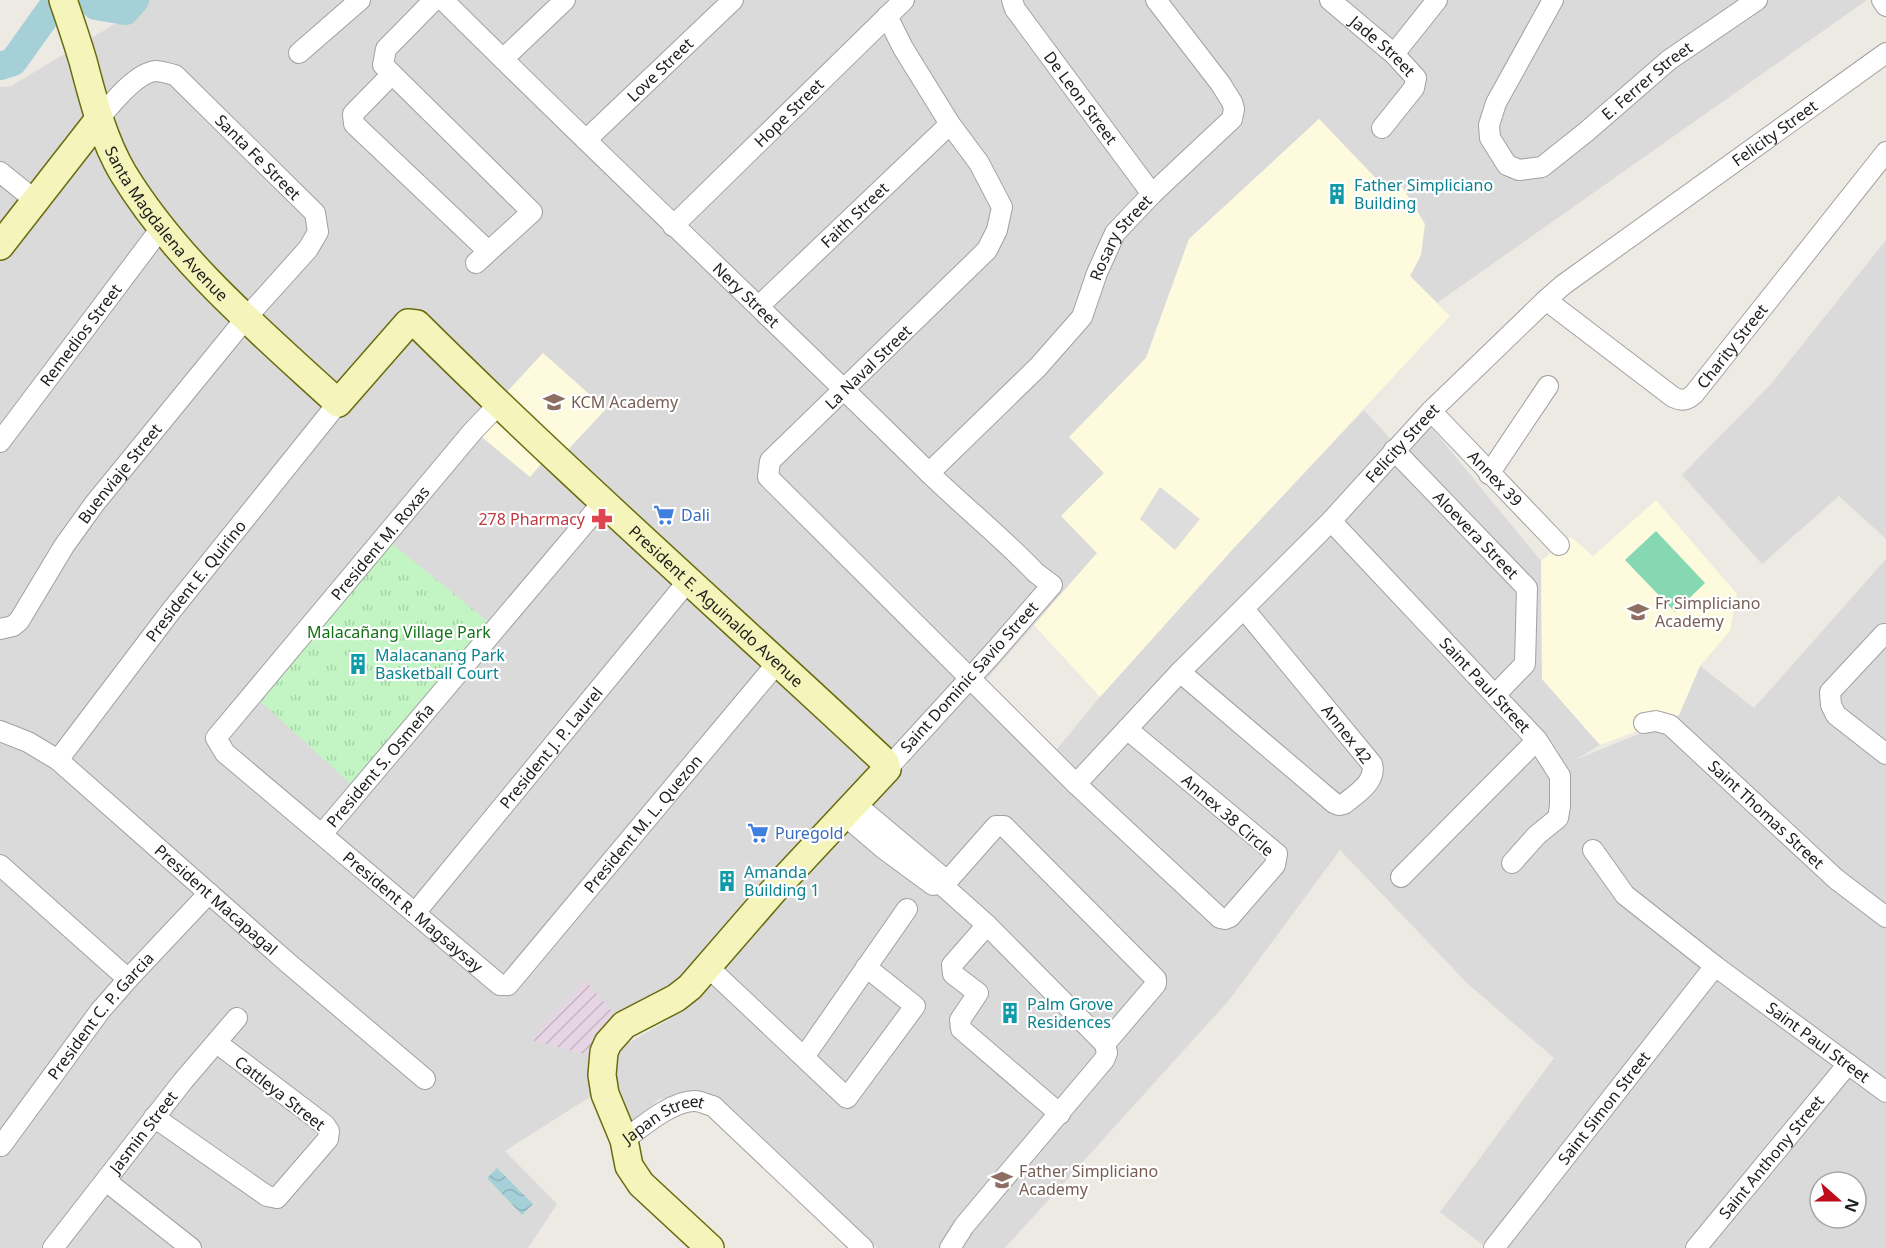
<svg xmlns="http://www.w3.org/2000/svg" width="1886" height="1248" font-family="'Noto Sans',sans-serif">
<defs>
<pattern id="industrial-furrows" width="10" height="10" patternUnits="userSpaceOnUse" patternTransform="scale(1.5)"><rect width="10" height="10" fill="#e6d5e4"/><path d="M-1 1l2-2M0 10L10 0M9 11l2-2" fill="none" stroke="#c5b6c3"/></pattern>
<pattern id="park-tufts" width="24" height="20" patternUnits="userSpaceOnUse" patternTransform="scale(1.5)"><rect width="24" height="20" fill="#c2f5c3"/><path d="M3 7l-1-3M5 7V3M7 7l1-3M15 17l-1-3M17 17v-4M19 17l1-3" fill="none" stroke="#a6d2a7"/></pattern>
<pattern id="water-waves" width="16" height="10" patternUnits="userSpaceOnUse" patternTransform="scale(1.5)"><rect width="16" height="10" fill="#a6d0d8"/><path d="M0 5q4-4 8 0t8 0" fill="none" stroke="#8eb2b9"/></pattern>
</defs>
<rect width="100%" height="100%" fill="#ede9e3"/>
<!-- residential -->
<g fill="#dbdada" fill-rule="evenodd">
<path d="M146,0H1867L1437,303L1410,276L1421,255L1400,183L1390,193L1319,119L1189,239L1146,358L1070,437L1104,473L1097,553L984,682L1053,754L1100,697L1232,550L1364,410L1399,448L1427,422L1541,561L1542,679L1600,745L1575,760L1675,719L1679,715L1700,666L1754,708L1886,559V1248H1487L1440,1212L1554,1058L1469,985L1340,850L1230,999L1005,1248H877L707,1093L659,1099L631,1126L613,1092L611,1066L623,1046L665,1022L691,1002L844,830L908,764L836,702L822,718L873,770L689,975L619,1019L532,1040L591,1056L596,1093L505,1151L557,1204L528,1248H0V87L11,86L140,9ZM1820,1182H1856V1218H1820Z"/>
<path d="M1886,240V539L1839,496L1762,564L1682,475L1771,384Z"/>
</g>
<!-- industrial -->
<path fill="url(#industrial-furrows)" d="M585,980L619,1019L591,1056L531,1040Z"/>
<!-- education -->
<g fill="#fdfadd">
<path d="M1319,119L1390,193L1400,183L1425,224L1421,255L1410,276L1450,316L1232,550L1100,697L1034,625L1097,553L1061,516L1104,473L1069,437L1146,358L1189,239Z"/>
<path d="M543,353L606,409L563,455L503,396Z"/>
<path d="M495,412L548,456L530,477L477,433Z"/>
<path d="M1656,500L1737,594L1730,631L1700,666L1679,715L1600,745L1542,679L1541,561L1571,537L1593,556Z"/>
</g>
<!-- park -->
<path fill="url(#park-tufts)" d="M390,542L491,624L352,785L260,701Z"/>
<!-- pitch -->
<path fill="#86d8b3" d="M1656,531L1705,583L1675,612L1625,560Z"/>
<!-- parking -->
<path fill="#ddd" d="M1160,487L1200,519L1175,550L1140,519Z"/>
<!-- water -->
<path fill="url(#water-waves)" d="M497,1168L533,1204L522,1215L487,1178Z"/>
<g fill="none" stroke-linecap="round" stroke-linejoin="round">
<!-- river -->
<g stroke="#a6d0d8" stroke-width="28">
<path d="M89,0L96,6L125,11L135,0"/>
<path d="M0,66L13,62L53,6L67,0"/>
</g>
<defs>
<g id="street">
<path d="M434,0L386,49L383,65L532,212L476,263"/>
<path id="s1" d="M443,0C602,158 765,311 924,468C960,504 1001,536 1036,573L1052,585L993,653L887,769"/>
<path id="s2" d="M1012,0L1015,9L1152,194"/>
<path id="s3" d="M1330,0L1394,54L1416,78L1414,88L1382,128"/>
<path id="s4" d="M1553,0L1496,103L1489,125L1490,138L1507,165L1519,170L1542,167L1586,132L1669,60L1757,0"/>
<path d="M1882,0L1886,6"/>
<path d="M887,16L903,48L950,124L979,163L1002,207L997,230L987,250L770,461L768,477L1076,784L1220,918L1225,919L1230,917L1275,865L1277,854L1127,729"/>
<path d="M299,53L360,0"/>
<path d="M1394,54L1437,0"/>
<path d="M503,59L565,0"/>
<path d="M392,74L353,114L354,124L488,251"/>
<path id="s5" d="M586,140L733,0"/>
<path d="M0,172L36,201"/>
<path id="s6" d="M673,226L904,0"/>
<path id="s7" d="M1546,300L1673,397C1682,401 1686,401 1694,394L1886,152"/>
<path id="s8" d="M759,306L950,124"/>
<path id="s9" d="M498,405L473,431L216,738L225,753L500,985H508L778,662"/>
<path id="s10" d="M1431,411L1559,545"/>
<path id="s11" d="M0,442L161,228"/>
<path id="s12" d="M1394,450L1527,588L1525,664L1496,694"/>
<path id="s13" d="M929,473L1038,367L1082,317L1097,273L1115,233L1152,194L1232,119L1234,109L1232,102L1220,83L1156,0"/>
<path d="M1489,474L1548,386"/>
<path id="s14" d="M1331,521L1537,740L1560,776V806L1558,818L1537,835L1512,863"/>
<path id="s15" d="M0,629L13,626L19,621L64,546L95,503L246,318L308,249L318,232L315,213L175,75C169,74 162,71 156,71C137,72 111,104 99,119"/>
<path d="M1886,634H1884L1830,692L1831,705L1836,715L1886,754"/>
<path d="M1180,672L1334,803L1339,805L1344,804C1356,794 1377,782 1372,764L1244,609"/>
<path id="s16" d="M1644,723L1656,721L1670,725L1836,879L1886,917"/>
<path id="s17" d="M0,731L28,742L58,760L288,963L425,1079"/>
<path id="s18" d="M58,760L171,611L338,403"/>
<path id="s19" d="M1076,784L1180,672L1331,521L1431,411L1546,300L1563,285L1886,53"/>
<path d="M843,814L884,849L933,885L940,883L941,876L854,803"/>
<path id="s20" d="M322,834L602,503"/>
<path id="s21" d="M1593,850L1625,895L1715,966L1886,1092"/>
<path d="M0,865L128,979"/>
<path d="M1401,877L1537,740"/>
<path d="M940,883L987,925L1105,1044"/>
<path d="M943,886L996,826H1004L1156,979V984L1105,1044L1107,1053L1104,1060L990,1195L964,1226L950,1248"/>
<path id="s22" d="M415,913L688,581"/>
<path d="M987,925L952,965L953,974L978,993L960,1020L961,1029L1060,1114"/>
<path d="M708,967L847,1098L915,1006L866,967"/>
<path d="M804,1057L907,909"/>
<path d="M154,1117L267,1196L277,1198L328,1139L329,1131L325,1125L217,1043"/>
<path id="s23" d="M624,1140C642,1127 671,1101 695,1101C700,1101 708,1105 713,1106L863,1248"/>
<path id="s24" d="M1,1146L100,1011L128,979L209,893"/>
<path d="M106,1181L191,1248"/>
<path id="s25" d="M53,1248L183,1081L237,1018"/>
<path id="s26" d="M1494,1248L1715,966"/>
<path id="s27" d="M1696,1248L1848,1064"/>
</g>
<g id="secondary">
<path id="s28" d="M63,0C70,20 77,41 83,61C93,99 103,139 123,173C178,263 261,332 338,403L408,323L417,324C569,475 729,616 885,762L887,769L775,889L690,987L676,998L624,1025L608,1043L604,1052L602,1075L605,1094L624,1140L629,1166L641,1184L710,1248"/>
<path d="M0,246L99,119"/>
</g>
</defs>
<!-- street casing -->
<use href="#street" stroke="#a1a1a1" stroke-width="22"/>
<!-- secondary casing -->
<use href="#secondary" stroke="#686c0c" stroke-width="30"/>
<!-- street -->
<use href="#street" stroke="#fff" stroke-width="20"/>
<!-- secondary -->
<use href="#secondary" stroke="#f5f4ba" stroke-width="27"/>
</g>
<!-- icons -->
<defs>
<symbol id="building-bare" viewBox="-9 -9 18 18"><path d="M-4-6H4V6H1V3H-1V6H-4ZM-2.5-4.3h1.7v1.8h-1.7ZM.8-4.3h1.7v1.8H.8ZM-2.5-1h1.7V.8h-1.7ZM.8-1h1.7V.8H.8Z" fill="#0f9aa8" stroke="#fff" stroke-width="2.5" paint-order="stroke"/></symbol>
<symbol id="school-bare" viewBox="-9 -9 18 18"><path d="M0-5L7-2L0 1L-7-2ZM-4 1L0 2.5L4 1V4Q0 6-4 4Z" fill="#8d6e63" stroke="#fff" stroke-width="2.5" paint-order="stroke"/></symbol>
<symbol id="supermarket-bare" viewBox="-9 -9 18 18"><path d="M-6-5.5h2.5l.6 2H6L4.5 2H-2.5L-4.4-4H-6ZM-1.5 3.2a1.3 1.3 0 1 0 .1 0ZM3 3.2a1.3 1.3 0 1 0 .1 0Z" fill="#3f7fe0" stroke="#fff" stroke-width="2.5" paint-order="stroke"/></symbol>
<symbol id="pharmacy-bare" viewBox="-9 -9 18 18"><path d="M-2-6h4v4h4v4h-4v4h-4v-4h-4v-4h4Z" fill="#e0444e" stroke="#fff" stroke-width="2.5" paint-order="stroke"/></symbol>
</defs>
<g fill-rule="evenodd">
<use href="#building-bare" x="1322" y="179" width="30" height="30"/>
<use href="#school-bare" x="539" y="387" width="30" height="30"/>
<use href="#supermarket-bare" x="649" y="500" width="30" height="30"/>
<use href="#pharmacy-bare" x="587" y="504" width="30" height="30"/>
<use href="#school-bare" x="1623" y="597" width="30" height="30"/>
<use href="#building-bare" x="343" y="649" width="30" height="30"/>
<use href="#supermarket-bare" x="743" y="818" width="30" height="30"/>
<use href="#building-bare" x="712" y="866" width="30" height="30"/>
<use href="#building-bare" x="995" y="998" width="30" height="30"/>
<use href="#school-bare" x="987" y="1165" width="30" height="30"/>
</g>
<g text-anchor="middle" stroke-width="4.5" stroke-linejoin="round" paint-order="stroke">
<!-- street labels -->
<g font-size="16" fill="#1d1d1d" stroke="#fff">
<text dy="6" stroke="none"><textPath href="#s3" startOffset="70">Jade Street</textPath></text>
<text dy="6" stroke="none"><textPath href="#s5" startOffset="102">Love Street</textPath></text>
<text dy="6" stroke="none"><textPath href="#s4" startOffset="358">E. Ferrer Street</textPath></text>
<text dy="6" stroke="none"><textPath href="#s2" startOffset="120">De Leon Street</textPath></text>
<text dy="6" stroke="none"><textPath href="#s6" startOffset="162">Hope Street</textPath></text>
<text dy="6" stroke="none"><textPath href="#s19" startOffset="958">Felicity Street</textPath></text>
<text transform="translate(258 157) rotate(45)" y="6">Santa Fe Street</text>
<text dy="6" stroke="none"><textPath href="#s8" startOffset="132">Faith Street</textPath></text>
<text dy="6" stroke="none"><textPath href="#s28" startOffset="250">Santa Magdalena Avenue</textPath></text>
<text dy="6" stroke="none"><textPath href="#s13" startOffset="308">Rosary Street</textPath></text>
<text dy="6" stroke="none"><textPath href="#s1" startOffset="423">Nery Street</textPath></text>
<text dy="6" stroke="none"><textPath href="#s11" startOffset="134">Remedios Street</textPath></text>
<text dy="6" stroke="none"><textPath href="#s7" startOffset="244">Charity Street</textPath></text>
<text transform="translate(868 367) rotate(-44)" y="6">La Naval Street</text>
<text dy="6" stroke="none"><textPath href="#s19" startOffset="472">Felicity Street</textPath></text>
<text dy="6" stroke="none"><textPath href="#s15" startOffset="200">Buenviaje Street</textPath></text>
<text dy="6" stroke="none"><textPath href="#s10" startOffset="93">Annex 39</textPath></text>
<text dy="6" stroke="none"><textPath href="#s12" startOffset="118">Aloevera Street</textPath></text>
<text transform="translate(380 543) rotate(-50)" y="6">President M. Roxas</text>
<text dy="6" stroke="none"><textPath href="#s18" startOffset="226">President E. Quirino</textPath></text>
<text dy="6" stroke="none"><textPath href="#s28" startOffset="1026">President E. Aguinaldo Avenue</textPath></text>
<text transform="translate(969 677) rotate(-48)" y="6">Saint Dominic Savio Street</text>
<text dy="6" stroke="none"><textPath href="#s14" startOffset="225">Saint Paul Street</textPath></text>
<text transform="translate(1347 734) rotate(52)" y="6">Annex 42</text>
<text dy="6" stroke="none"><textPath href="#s22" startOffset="214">President J. P. Laurel</textPath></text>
<text dy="6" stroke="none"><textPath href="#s20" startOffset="90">President S. Osmeña</textPath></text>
<text dy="6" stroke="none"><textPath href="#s16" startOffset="158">Saint Thomas Street</textPath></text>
<text transform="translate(1228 815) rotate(41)" y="6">Annex 38 Circle</text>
<text dy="6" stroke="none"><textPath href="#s9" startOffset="1032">President M. L. Quezon</textPath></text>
<text dy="6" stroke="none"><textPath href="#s17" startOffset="276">President Macapagal</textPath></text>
<text dy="6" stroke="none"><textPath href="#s9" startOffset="700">President R. Magsaysay</textPath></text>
<text dy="6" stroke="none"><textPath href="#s24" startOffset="164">President C. P. Garcia</textPath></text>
<text dy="6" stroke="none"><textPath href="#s21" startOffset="298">Saint Paul Street</textPath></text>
<text transform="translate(280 1093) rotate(38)" y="6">Cattleya Street</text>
<text dy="6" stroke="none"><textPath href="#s26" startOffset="178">Saint Simon Street</textPath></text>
<text dy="6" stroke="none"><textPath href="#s23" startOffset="46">Japan Street</textPath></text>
<text dy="6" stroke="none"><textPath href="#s25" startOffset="147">Jasmin Street</textPath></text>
<text dy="6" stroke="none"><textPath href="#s27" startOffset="118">Saint Anthony Street</textPath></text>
</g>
<!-- culture labels -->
<g font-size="16" fill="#0d838f" stroke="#fff" text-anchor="start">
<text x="1354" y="191">Father Simpliciano<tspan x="1354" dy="18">Building</tspan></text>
<text x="375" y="661">Malacanang Park<tspan x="375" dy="18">Basketball Court</tspan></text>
<text x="744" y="878">Amanda<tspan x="744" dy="18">Building 1</tspan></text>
<text x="1027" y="1010">Palm Grove<tspan x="1027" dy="18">Residences</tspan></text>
</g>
<!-- education labels -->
<g font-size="16" fill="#785e54" stroke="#fff" text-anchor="start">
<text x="571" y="408">KCM Academy</text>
<text x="1655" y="609">Fr Simpliciano<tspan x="1655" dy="18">Academy</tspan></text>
<text x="1019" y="1177">Father Simpliciano<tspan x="1019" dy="18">Academy</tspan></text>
</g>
<!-- shop labels -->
<g font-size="16" fill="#366cbe" stroke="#fff" text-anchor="start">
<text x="681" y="521">Dali</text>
<text x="775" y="839">Puregold</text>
</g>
<!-- health labels -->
<g font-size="16" fill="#be3a42" stroke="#fff" text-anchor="end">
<text x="585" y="525">278 Pharmacy</text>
</g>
<!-- park labels -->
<g font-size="16" fill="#127314" stroke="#fff">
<text x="399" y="638">Malacañang Village Park</text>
</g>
</g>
<!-- north arrow -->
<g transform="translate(1838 1200) rotate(111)"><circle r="28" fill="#ffffff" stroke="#a5a5a5" stroke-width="1.5"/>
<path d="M0-4.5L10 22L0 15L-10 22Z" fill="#bc0d19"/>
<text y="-9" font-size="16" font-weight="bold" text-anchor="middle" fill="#1d1d1d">N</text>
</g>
</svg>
